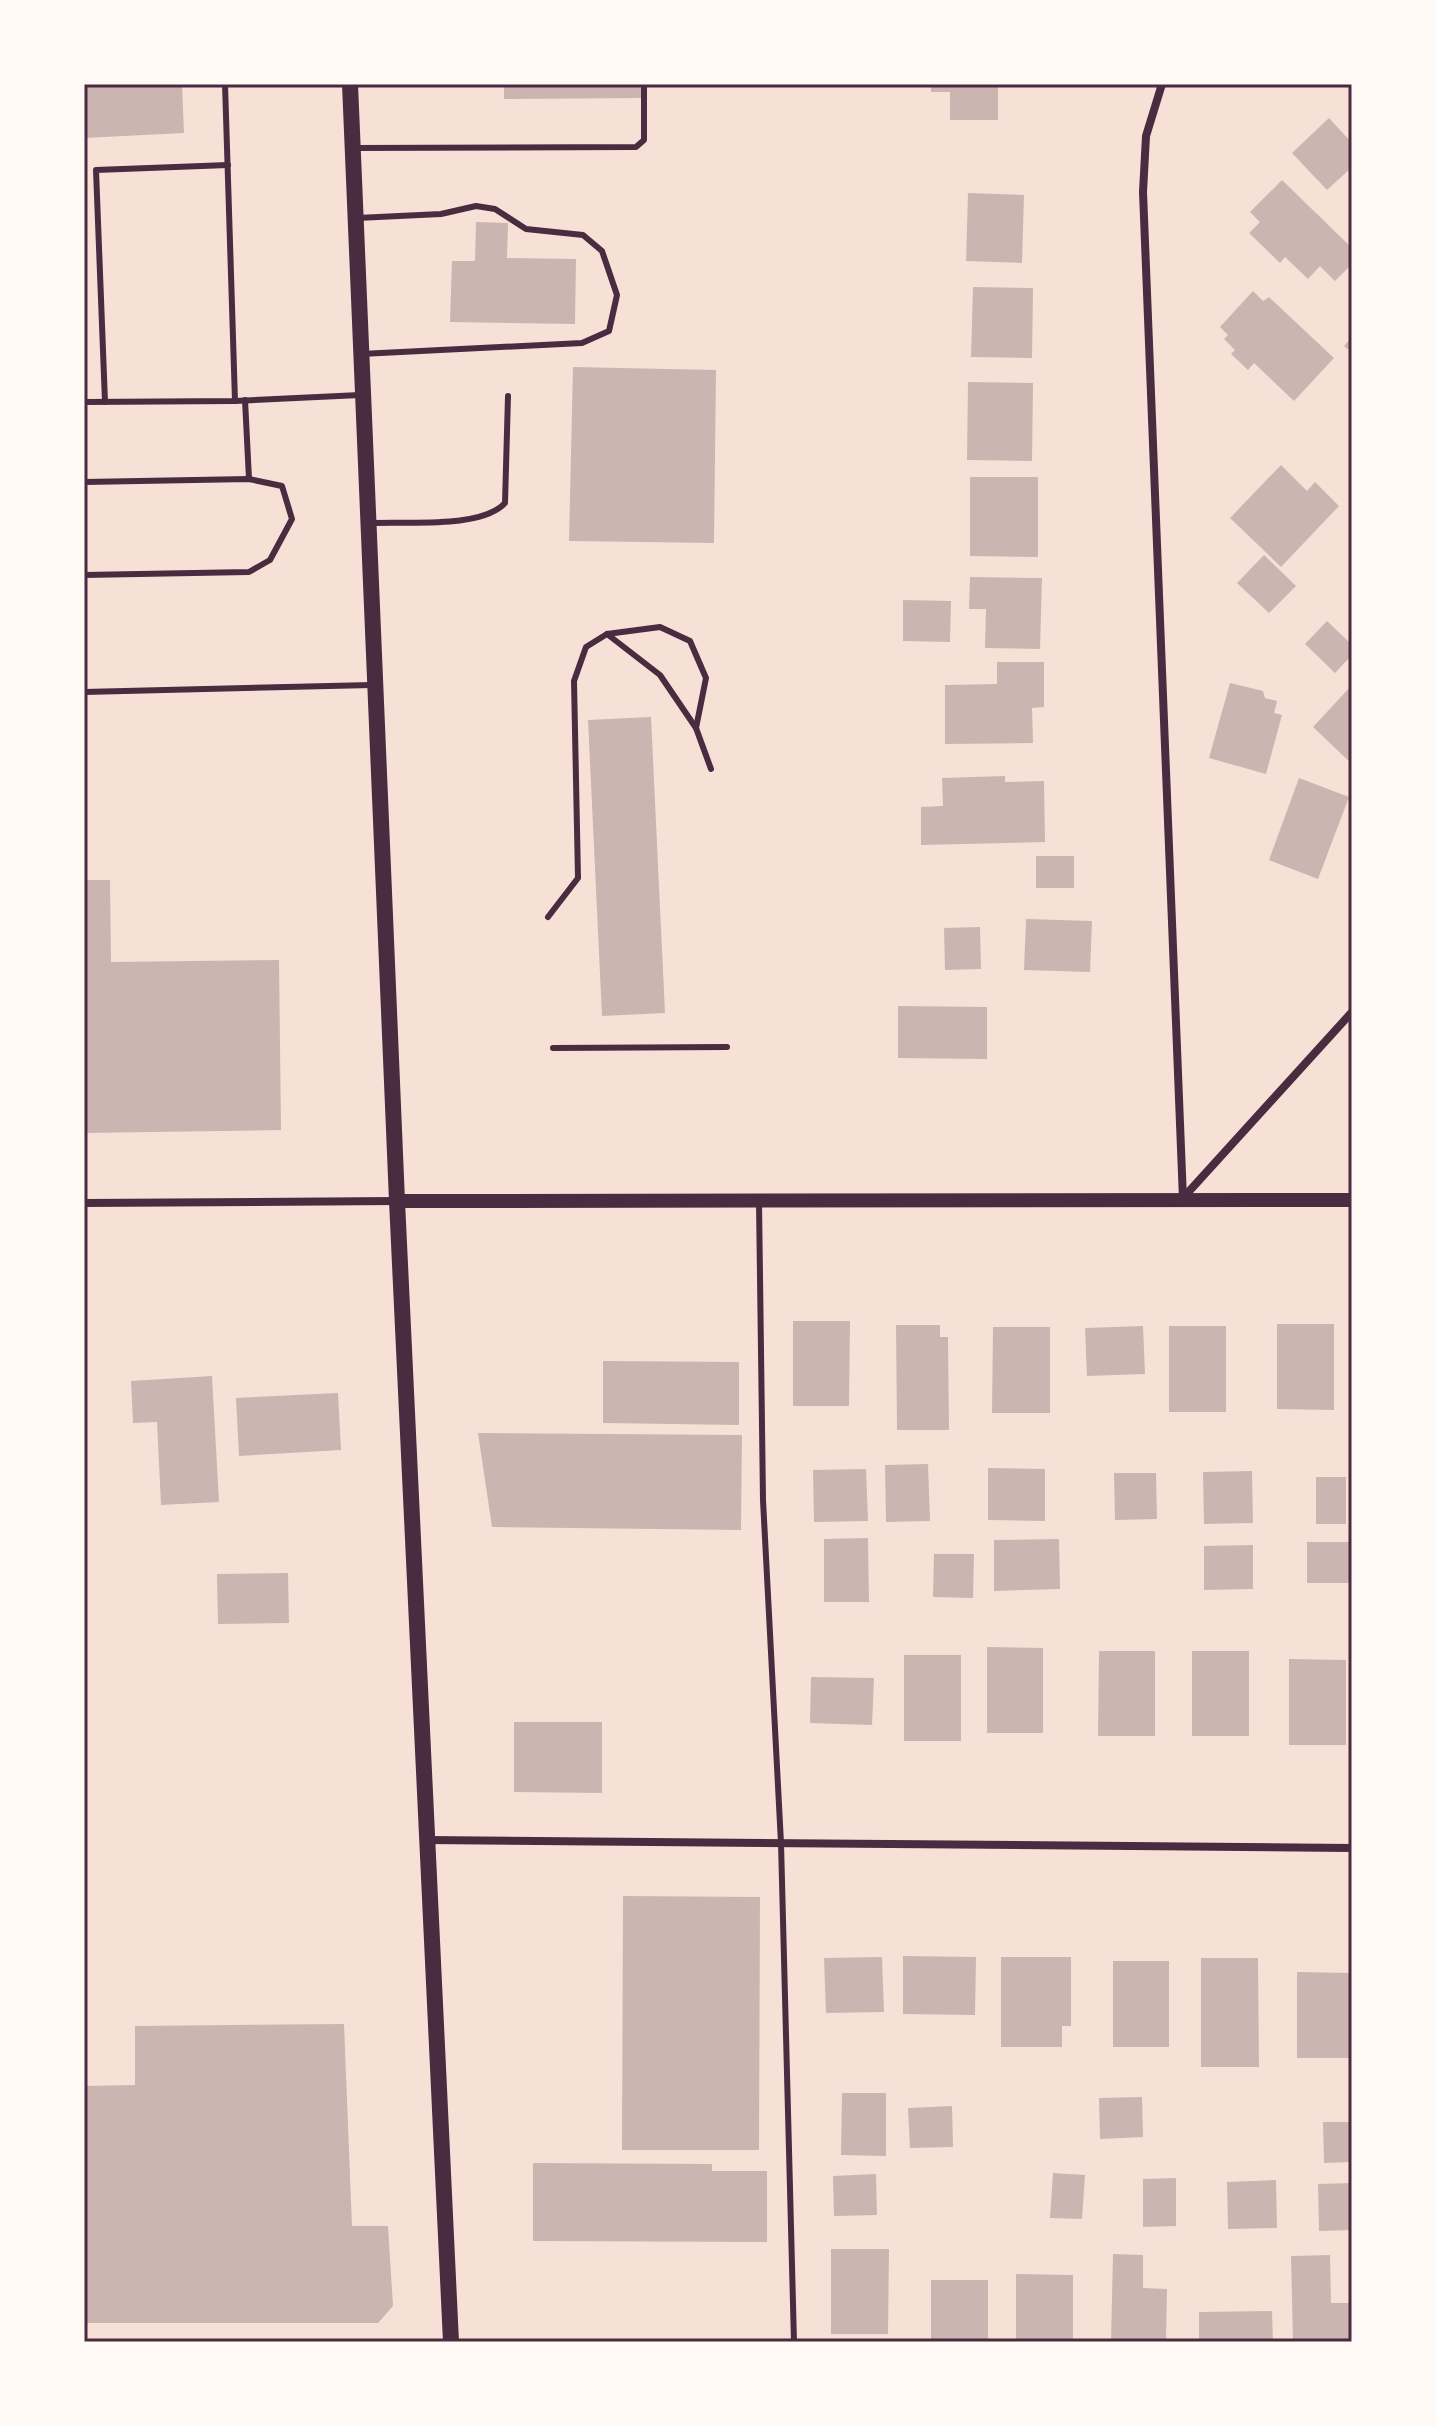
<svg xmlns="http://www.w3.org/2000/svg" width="1436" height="2426" font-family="Overpass,sans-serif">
<rect width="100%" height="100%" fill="#f7e1d7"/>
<!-- building -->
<g fill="#ccb4b1">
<path d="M84,84H182L184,133L84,138Z"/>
<path d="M504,84H641V98L504,99Z"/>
<path d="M931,84L998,85V120H950V92H931Z"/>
<path d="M1329,118L1352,143V167L1327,190L1292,153Z"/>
<path d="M1282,180L1352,248V264L1335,281L1320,266L1308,279L1285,257L1280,263L1249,233L1260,222L1250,212Z"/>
<path d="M968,193L1024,195L1022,263L966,261Z"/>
<path d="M476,222L508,223L507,258L576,259L575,324L450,322L452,261H475Z"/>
<path d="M973,287L1033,288L1032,358L971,357Z"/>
<path d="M1253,291L1263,301L1269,297L1334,358L1294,401L1254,363L1248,370L1231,354L1235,350L1224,339L1228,335L1220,327Z"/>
<path d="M1352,337V353L1344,346Z"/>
<path d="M573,367L716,370L714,543L569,541Z"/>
<path d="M968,382L1033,383L1032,461L967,460Z"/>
<path d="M1281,465L1307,491L1315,482L1339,506L1281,567L1230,518Z"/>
<path d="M970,477H1038V557L970,556Z"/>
<path d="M1264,555L1296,586L1269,613L1237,583Z"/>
<path d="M970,577L1042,578L1040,649L985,648L986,609H969Z"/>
<path d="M903,600L951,601L950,642L903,641Z"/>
<path d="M1327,621L1352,645V655L1335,673L1305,644Z"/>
<path d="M997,662H1044V707L1032,708L1033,743L945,744V685L997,684Z"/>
<path d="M1230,683L1263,691L1265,698L1277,701L1274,713L1282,715L1266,774L1209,758Z"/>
<path d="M1352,685V764L1313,727Z"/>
<path d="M651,717L665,1013L602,1016L588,720Z"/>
<path d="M1005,776V782L1044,781L1045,842L921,845V807L943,806L942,778Z"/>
<path d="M1299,778L1349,797L1318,879L1269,860Z"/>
<rect x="1036" y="856" width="38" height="32"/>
<path d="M84,880H110L111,962L279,960L281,1130L84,1133Z"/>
<path d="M1026,919L1092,921L1090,972L1024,970Z"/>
<path d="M980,927L981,969L945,970L944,928Z"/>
<path d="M898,1006L987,1007V1059L898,1058Z"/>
<path d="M793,1321H850L849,1406H793Z"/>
<path d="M1277,1324H1334V1410L1277,1409Z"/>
<path d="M896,1325H940V1337H948L949,1430H897Z"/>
<path d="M1143,1326L1145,1374L1087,1376L1085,1328Z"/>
<rect x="1169" y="1326" width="57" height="86"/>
<path d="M993,1327H1050V1413H992Z"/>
<path d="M603,1361L739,1362V1425L603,1423Z"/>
<path d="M212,1376L219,1502L161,1505L157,1422L133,1423L131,1381Z"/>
<path d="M338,1393L341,1450L239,1456L236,1398Z"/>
<path d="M478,1433L742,1435L741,1530L492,1527Z"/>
<path d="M928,1464L930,1521L886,1522L885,1465Z"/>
<path d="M988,1468L1045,1469V1521L988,1520Z"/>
<path d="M866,1469L868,1521L814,1522L813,1470Z"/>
<path d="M1252,1471L1253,1523L1204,1524L1203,1472Z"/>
<path d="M1114,1473H1156L1157,1519L1115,1520Z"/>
<rect x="1316" y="1477" width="30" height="47"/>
<path d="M868,1538L869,1602H824V1539Z"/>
<path d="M1059,1539L1060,1589L994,1591V1540Z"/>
<rect x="1307" y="1542" width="42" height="41"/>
<path d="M1253,1545V1589L1204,1590V1546Z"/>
<path d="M934,1554H974L973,1598L933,1597Z"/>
<path d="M288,1573L289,1623L218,1624L217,1574Z"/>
<path d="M987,1647L1043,1648V1733H987Z"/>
<path d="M1099,1651H1155V1736H1098Z"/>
<rect x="1192" y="1651" width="57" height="85"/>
<rect x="904" y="1655" width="57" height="86"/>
<path d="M1289,1659L1346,1660V1745H1289Z"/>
<path d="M811,1677L874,1678L872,1725L810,1723Z"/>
<path d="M514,1722H602V1793L514,1792Z"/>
<path d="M623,1896L760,1897L759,2150H622Z"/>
<path d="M903,1956L976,1957L975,2015L903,2014Z"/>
<path d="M882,1957L884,2012L826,2013L824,1958Z"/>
<path d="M1001,1957H1071V2026H1062V2047H1001Z"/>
<path d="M1201,1958H1258L1259,2067H1201Z"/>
<rect x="1113" y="1961" width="56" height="86"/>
<path d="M1297,1972L1352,1973V2058H1297Z"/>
<path d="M344,2024L352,2226H388L393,2306L378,2323H84V2086L135,2085V2026Z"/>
<path d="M842,2093H886V2156L841,2155Z"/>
<path d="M1142,2097L1143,2137L1100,2139L1099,2098Z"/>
<path d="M952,2106L953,2147L910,2148L908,2108Z"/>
<path d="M1323,2122H1352V2162L1324,2163Z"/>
<path d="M533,2163L712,2164V2171H767V2242L533,2241Z"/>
<path d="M1053,2173L1085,2175L1082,2219L1050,2218Z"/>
<path d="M876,2174L877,2215L834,2216L833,2176Z"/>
<path d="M1176,2178V2226L1143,2227V2179Z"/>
<path d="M1276,2180L1277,2228L1228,2229L1227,2182Z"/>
<path d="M1352,2183V2230L1319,2231L1318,2184Z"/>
<path d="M831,2249H889L888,2334H831Z"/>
<path d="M1113,2254L1143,2255V2288L1167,2289L1166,2342H1111Z"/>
<path d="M1330,2255L1331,2303H1351L1352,2342H1293L1291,2256Z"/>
<path d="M1016,2274L1073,2275V2342H1016Z"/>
<rect x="931" y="2280" width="57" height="62"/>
<path d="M1272,2311L1273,2342H1199V2312Z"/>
</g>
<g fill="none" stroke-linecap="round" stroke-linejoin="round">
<!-- service -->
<g stroke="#4a2c40" stroke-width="6">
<path d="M353,148L636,147L644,140V84"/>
<path d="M357,218L441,214L476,206L495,209L526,229L583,235L602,251L617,295L609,331L582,343L361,354"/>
<path d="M245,400L249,479"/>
<path d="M235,401L360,395"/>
<path d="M84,402L235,401L225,84"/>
<path d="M105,402L96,170L228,165"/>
<path d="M84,482L249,479L282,486L292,519L270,560L249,572L84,575"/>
<path d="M372,523C407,521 481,529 505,503L508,396"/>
<path d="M607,634L660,675L696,728"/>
<path d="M84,692L372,685"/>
<path d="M548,917L578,878L574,681L586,647L607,634L660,627L690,641L706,678L696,728L711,769"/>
<path d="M553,1048L727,1047"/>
<path d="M759,1202L763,1500L781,1843L794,2342"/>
</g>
<!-- minor -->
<g stroke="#4a2c40" stroke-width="8">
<path d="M1162,84L1146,136L1143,192L1183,1199"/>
<path d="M1183,1198L1352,1012"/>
<path d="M84,1203L396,1201"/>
<path d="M427,1840L1352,1848"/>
</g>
<!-- tertiary -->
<path stroke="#4a2c40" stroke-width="14" d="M397,1201L1352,1200"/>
<!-- secondary -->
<path stroke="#4a2c40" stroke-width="16" d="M350,84L397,1201L451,2342"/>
</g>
<!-- border -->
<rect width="1436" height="2426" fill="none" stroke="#fffaf5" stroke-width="172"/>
<rect x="86" y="86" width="1264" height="2254" fill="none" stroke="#4a2c40" stroke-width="3"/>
</svg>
